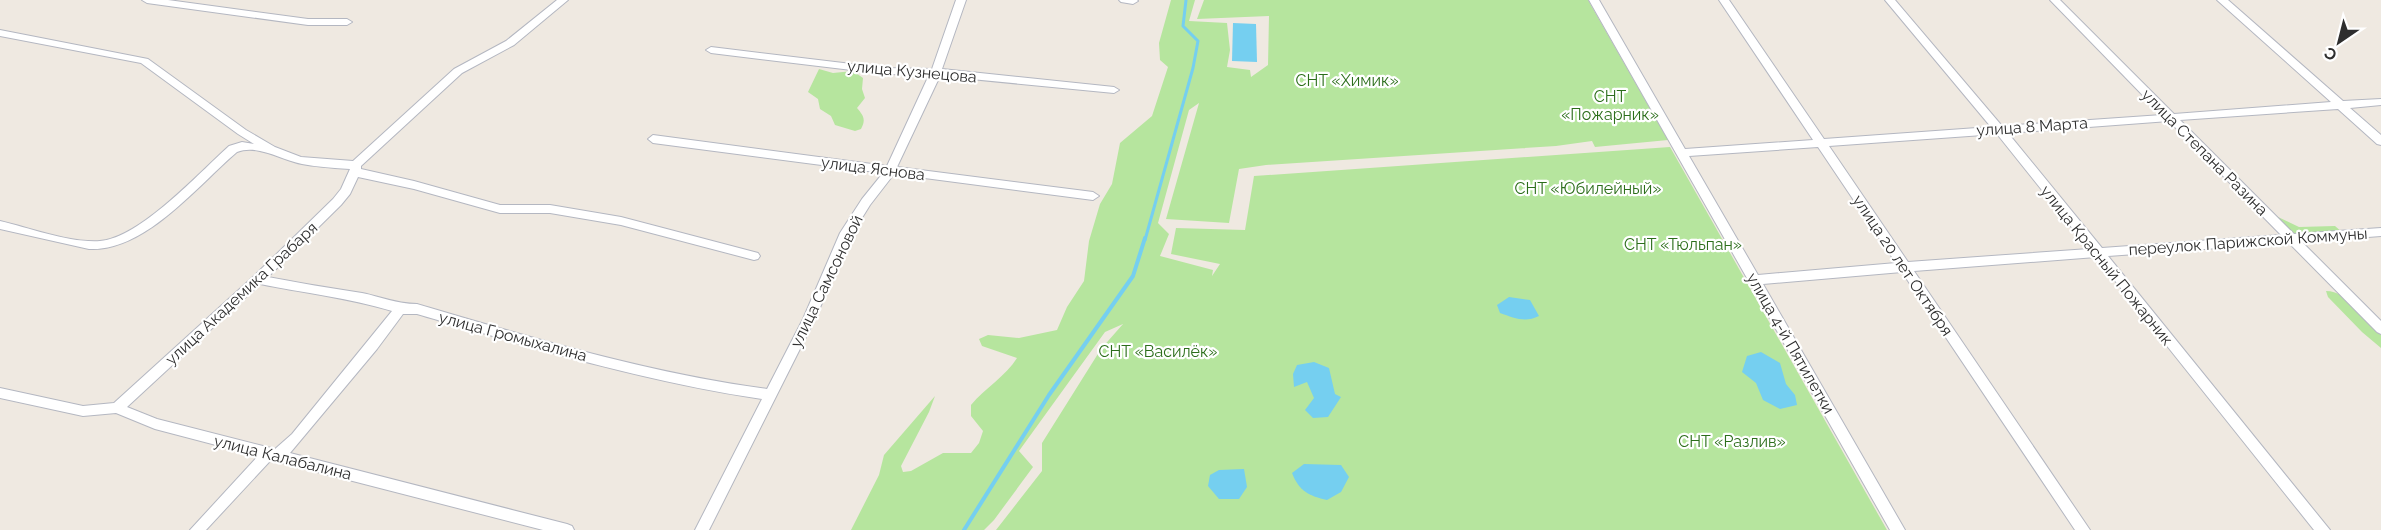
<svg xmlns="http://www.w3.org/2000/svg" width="2381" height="530" font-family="Raleway,sans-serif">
<rect width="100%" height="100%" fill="#efe9e1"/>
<!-- green -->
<g fill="#b6e59e">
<path d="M1171,0H1195L1189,21L1227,23L1230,50L1227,67L1250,70L1251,77L1268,65L1269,16L1197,19L1204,0H1588L1668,140L1595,147L1592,141L1556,146L1266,165L1239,169L1229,223L1166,219L1199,103L1189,110L1158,223L1169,234L1160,256L1213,270L1212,276L1220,264L1171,254L1176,228L1245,230L1254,176L1670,147L1887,530H996L1042,471V443L1101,349L1123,324L1105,332L1019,451L1033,467L994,520L984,530H851L879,475L884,455L935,396L929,412L901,466L903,472L911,471L943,453H971L979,443L983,431L971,416V405C985,388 1006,376 1017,358L982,346L979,339L988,335L1019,338L1057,330L1067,307L1084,281L1089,241L1100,204L1112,184L1120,143L1152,116L1168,67L1160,60L1159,43Z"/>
<path d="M819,69L833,73L853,71L863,78L862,89L865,98L857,108C864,116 866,120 861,129L855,131L835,125L831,116L820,109L818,99L808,92Z"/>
<path d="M2276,216L2299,227L2335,226L2343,233L2295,237Z"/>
<path d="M2326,291C2348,291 2367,320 2381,335V348L2362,332L2328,297Z"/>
</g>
<!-- water -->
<g fill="#75cff0">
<path d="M1233,23L1256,24L1257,62L1232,61Z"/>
<path d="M1509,297L1530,300L1539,316C1525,323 1514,318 1500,313L1497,305Z"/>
<path d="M1761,352L1780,363L1786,384L1795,395L1797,405L1780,409L1763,400L1756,383L1742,372L1747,356Z"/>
<path d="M1314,362L1329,368L1335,394L1341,397L1328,417L1313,418L1305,410L1314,398L1307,382L1294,387L1293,374L1297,365Z"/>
<path d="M1304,464L1341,465L1349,477L1341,492L1327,500C1309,496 1299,491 1292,473Z"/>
<path d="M1244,469L1247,487L1239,499H1219L1208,486L1210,475L1219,470Z"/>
</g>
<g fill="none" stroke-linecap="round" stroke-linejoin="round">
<!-- stream-far1 -->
<path stroke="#75cff0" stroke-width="3" d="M1145,240L1193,68L1198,41L1183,26L1186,0"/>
<!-- stream -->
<path stroke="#75cff0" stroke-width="4" d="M964,530L1049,395L1133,276L1145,238"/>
<defs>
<g id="minor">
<path d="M142,0H168L308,19H347L352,22L347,25H308L147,3Z"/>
<path d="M557,0H568L514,45L462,73L361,166V169L414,181L500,205H550L621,217L758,253L760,256L758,259L754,260L621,225L550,213H500L414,189L358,177L350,194L341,205L268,277C299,283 330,288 362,293C382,297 396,304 417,304C532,338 648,373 767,389L803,319L840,233L862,199L883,173L653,143L648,139L653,135L887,166L929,75L885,74L711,53L706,50L711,47L885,68L932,69L956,0H966L942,69L1114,87L1119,90L1114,93L940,76L897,167L1093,192L1099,196L1093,200L894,174L870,205L852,234L815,319L709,530H695L762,399C645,382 530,347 417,314H403L377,349L290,453L567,524L572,526L574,530H543L271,460L206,530H190L258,456L155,429L116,413L83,416L0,398V388L83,406L114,403L254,276L333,199L341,189L350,169C334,168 318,167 302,164C281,160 258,144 237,152C197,186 145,252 89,249L0,229V221C30,228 69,243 100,241C140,238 199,173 229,146L242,142L254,144L238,134L141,63L0,36V30L148,59L246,130L275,147L301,157L353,161L454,69L506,41ZM260,284C304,293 349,298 392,311L292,434L275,449L157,419L127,407Z"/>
<path d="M1119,0H1137L1138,1L1133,4L1121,2Z"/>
<path d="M1589,0H1599L1685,149L1813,140L1719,0H1729L1824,139L1991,127L1885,0H1895L2002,126L2162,115L2050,0H2060L2174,114L2331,102L2217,0H2228L2343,101L2381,99V105L2350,108L2381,135V145L2377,144L2338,109L2180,120L2294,234L2381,228V236L2302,242L2381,321V334L2377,332L2289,243L2108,256L2330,530H2314L2096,257L1914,271L2090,530H2075L1902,272L1763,284L1905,530H1890ZM2169,121L2281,235L2102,248L2008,133ZM1997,134L2089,249L1908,262L1829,146ZM1818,147L1896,263L1758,275L1689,156Z"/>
</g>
</defs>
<!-- minor casing -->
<use href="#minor" stroke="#b4b7c1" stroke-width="2"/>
<!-- minor -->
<use href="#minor" fill="#fff" fill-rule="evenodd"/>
</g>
<g text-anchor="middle" stroke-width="4.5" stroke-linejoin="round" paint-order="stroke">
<!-- street labels -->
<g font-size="16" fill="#2e2e2e" stroke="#fff">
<text transform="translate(912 71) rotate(5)" y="6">улица Кузнецова</text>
<text transform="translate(2032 126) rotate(-4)" y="6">улица 8 Марта</text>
<text transform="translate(2205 152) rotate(45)" y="6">улица Степана Разина</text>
<text transform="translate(873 168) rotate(7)" y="6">улица Яснова</text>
<text transform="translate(2248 241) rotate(-4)" y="6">переулок Парижской Коммуны</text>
<text transform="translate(1903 265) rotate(56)" y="6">улица 20 лет Октября</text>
<text transform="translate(2107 265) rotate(51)" y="6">улица Красный Пожарник</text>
<text transform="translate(826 281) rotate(-64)" y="6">улица Самсоновой</text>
<text transform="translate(241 293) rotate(-43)" y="6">улица Академика Грабаря</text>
<text transform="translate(513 336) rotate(15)" y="6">улица Громыхалина</text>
<text transform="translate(1791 343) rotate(60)" y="6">улица 4-й Пятилетки</text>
<text transform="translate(283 457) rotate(14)" y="6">улица Калабалина</text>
</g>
<!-- park labels -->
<g font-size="16" fill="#2c6e1b" stroke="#fff">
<text x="1347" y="86">СНТ «Химик»</text>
<text x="1610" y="102">СНТ<tspan x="1610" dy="18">«Пожарник»</tspan></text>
<text x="1588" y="194">СНТ «Юбилейный»</text>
<text x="1683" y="250">СНТ «Тюльпан»</text>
<text x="1158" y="357">СНТ «Василёк»</text>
<text x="1732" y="447">СНТ «Разлив»</text>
</g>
</g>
<!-- north arrow -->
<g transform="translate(2339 42) rotate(215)" stroke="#ffffff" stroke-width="4.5" paint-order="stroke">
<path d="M0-4.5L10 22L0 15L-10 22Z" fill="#2e2e2e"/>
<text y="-9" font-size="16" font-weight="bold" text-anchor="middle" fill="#2e2e2e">С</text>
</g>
</svg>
